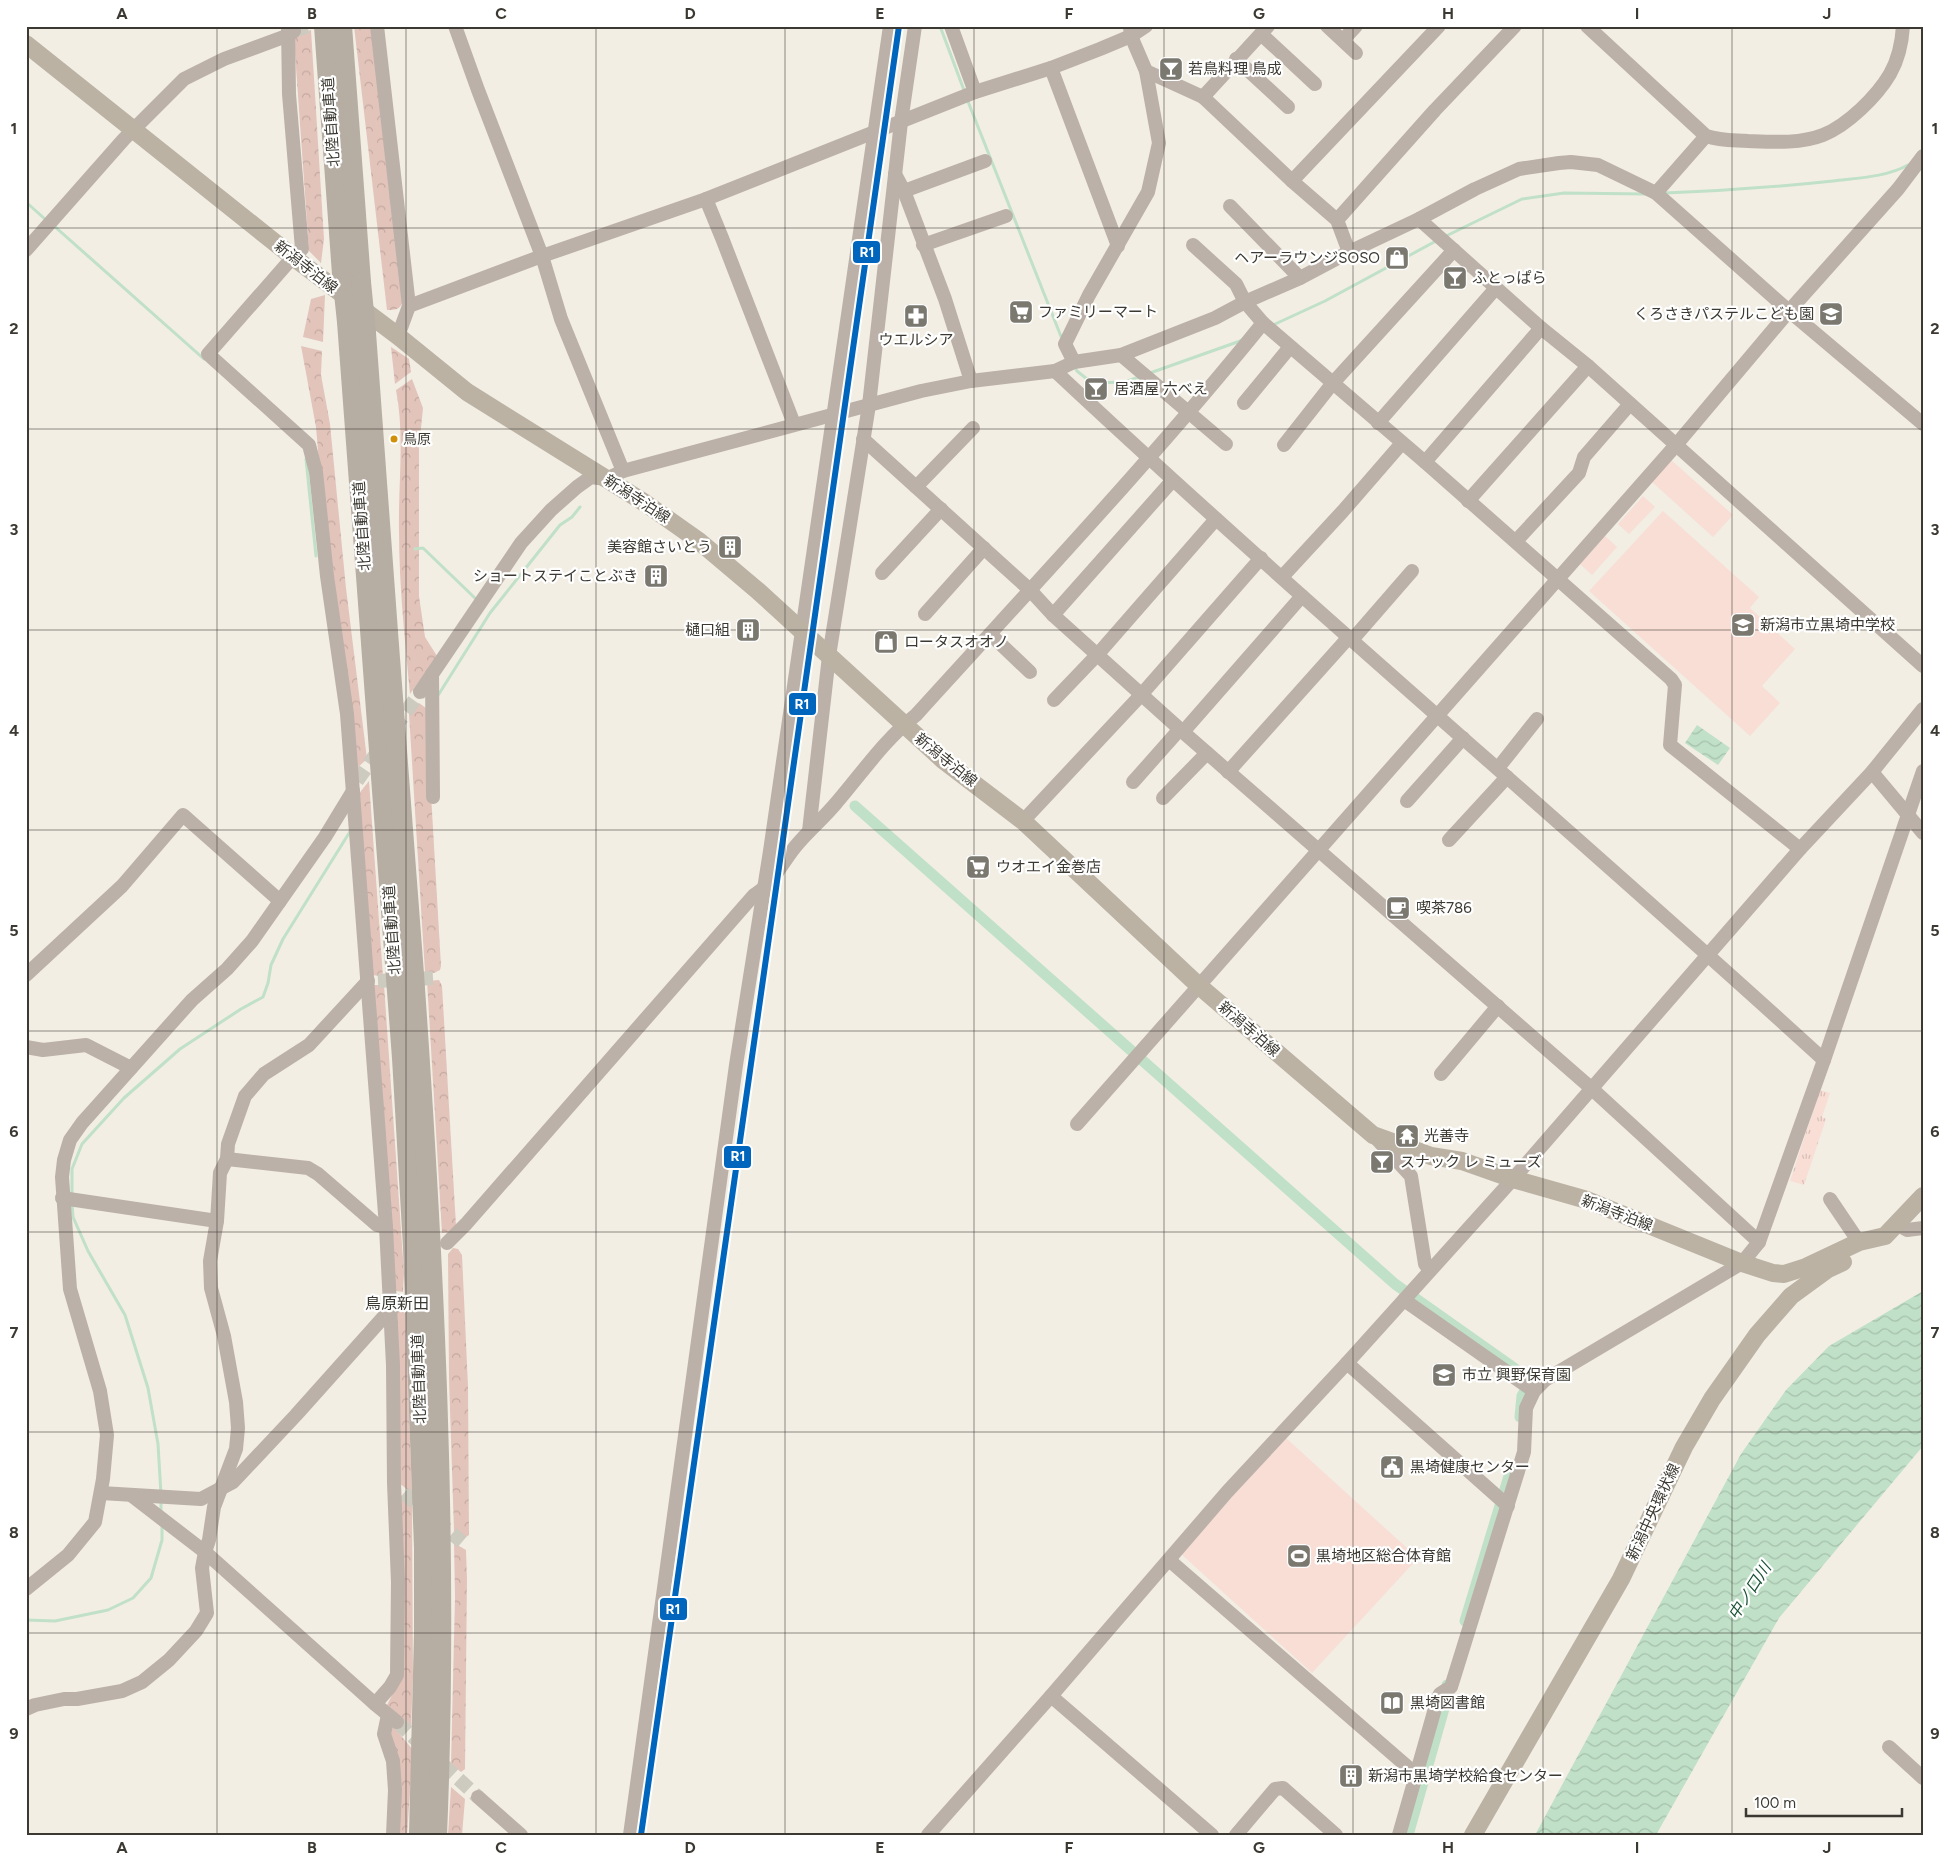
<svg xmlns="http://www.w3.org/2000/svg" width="1949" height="1861" font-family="Figtree,'Noto Sans JP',sans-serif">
<defs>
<pattern id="forest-crowns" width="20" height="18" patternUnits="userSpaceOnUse" patternTransform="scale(1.25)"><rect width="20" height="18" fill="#e3c4bb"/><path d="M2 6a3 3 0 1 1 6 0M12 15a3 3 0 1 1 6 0" fill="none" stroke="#c4a9a1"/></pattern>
<pattern id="park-tufts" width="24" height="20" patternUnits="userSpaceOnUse" patternTransform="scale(1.25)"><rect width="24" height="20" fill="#f8ded5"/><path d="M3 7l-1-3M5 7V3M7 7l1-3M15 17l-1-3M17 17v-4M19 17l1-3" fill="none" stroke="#d6bfb7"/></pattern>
<pattern id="water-waves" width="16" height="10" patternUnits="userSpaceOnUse" patternTransform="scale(1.25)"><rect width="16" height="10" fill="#c0e0c8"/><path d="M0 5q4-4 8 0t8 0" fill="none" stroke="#a6c1ac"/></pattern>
</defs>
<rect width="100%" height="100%" fill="#f2eee4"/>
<!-- forest -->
<g fill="url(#forest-crowns)">
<path d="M354,26H372L403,300C401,309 397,310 387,310Z"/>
<path d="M311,30L324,239L321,263L309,251L294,39L298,34Z"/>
<path d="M325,295L323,342L303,337L311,299Z"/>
<path d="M301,346L322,351L321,375L330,424L346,588L367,759L356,769L321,485L316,427Z"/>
<path d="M391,347L409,359L411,372L395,384Z"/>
<path d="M412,379L423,408L419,448V596L425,637L437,656L410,694C405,640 399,586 399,531C398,484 405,436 396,390Z"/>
<path d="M419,703L426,708L441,966L440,970L434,973L425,972L409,714Z"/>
<path d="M369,781L383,977L373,975L357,796Z"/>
<path d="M439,980L442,986L456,1226L451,1232L442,1233L427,981Z"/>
<path d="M372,985H384L404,1273L403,1292L396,1291L390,1282Z"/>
<path d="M453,1248L458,1249L462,1255L468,1386L469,1535L463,1539L454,1531L449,1379L448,1254Z"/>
<path d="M405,1302L412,1493L399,1483L394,1316Z"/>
<path d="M398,1493L412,1504L413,1676L411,1726L387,1705L394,1691Z"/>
<path d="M454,1543L466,1550L467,1579L465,1769L461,1772L451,1764L455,1597Z"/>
<path d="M393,1726L413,1750L407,1835H397L390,1740V1730Z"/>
<path d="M451,1787L465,1799L462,1835H448Z"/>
</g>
<!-- park -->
<path fill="url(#park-tufts)" d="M1820,1090L1830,1093L1822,1117L1826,1119L1804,1185L1790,1181Z"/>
<!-- garden -->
<g fill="#f8ded5">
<path d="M1670,459L1733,515L1713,537L1651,481Z"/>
<path d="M1643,496L1655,507L1629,534L1618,524Z"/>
<path d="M1663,511L1759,597L1750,608L1795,649L1762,686L1780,703L1750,736L1589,591Z"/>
<path d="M1605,536L1617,547L1592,575L1580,564Z"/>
<path d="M1286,1438L1418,1558L1312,1673L1180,1553Z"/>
</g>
<!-- water -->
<g fill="url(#water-waves)">
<path d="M1697,725L1730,748L1718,765L1685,743Z"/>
<path d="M1923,1291V1446L1779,1618L1656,1835H1535L1741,1454L1786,1390L1829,1346Z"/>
</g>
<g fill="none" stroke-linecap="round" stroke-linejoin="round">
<!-- stream -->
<g stroke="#c0e0c8" stroke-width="3">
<path d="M940,26L965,93"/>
<path d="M967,99L1062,339"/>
<path d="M1665,193C1721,191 1777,187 1833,181C1857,178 1887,177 1908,165"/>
<path d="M26,202L46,220"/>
<path d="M53,225L204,359"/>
<path d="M1444,237L1522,199L1564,193L1646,194"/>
<path d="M1273,325L1325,301L1436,241"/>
<path d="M1074,366L1077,371L1092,383L1125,382L1139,377"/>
<path d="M1150,373L1243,340"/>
<path d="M306,459L316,556"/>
<path d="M415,549L423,548L477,600"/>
<path d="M437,697L490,613L560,525L572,517L580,507"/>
<path d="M72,1197V1169L82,1144L124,1098L180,1049L241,1009L263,997L268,983L271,965L283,939L351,830"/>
<path d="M72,1203L73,1217L88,1251L125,1315L148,1388L158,1444L161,1494"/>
<path d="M161,1500V1514"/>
<path d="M26,1620L55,1621L108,1610L133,1598L151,1578L162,1540V1525"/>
</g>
<!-- canal -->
<g stroke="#c0e0c8" stroke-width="11">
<path d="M855,806L1395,1284L1531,1380L1522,1396L1520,1417"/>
<path d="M1465,1621L1509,1476"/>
<path d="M1408,1835L1447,1698V1685"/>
</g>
<!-- minor-tunnel -->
<g stroke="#cdcac0" stroke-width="14" stroke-dasharray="14 7" stroke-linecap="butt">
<path d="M294,31L308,26"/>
<path d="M394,729L420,692"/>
<path d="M357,781L380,748"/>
<path d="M378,981L433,978"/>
<path d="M404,1493L462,1542"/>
<path d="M397,1722L478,1797"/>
</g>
<!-- minor -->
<g stroke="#bbb1a8" stroke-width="14">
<path d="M288,26L289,94L302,249L293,257L208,354L309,445L316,472L327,576L347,714L386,1227L393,1365L394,1483L398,1582L397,1675L390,1687L375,1704"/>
<path d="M377,26L409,306"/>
<path d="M455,26L478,90L542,256L561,319L623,471"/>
<path d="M951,26L975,92"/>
<path d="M1327,26L1356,53"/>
<path d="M1587,26L1706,136C1721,141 1733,140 1748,141C1772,142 1800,144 1823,135C1848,125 1877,96 1890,74C1898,60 1902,42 1903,26"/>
<path d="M1261,34L1315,84"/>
<path d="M1343,40L1356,26"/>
<path d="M1236,59L1288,107"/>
<path d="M1051,68L1118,246"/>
<path d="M1146,71L1203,97L1292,181L1337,220L1349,252"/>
<path d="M1203,97L1268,26"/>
<path d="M895,174L904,191L945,299L971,381"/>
<path d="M1292,181L1439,26"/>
<path d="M904,191L985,161"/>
<path d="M1656,193L1706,136"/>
<path d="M706,199L722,238L794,424"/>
<path d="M1230,206L1300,278"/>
<path d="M1419,219L1541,328L1588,366L1923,666"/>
<path d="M1337,220L1435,110L1515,26"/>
<path d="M923,245L1006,216"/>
<path d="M1193,245L1236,284L1245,302L1263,323L1425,462L1671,679L1675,685L1670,745L1800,849"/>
<path d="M26,250L124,139L184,79L224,59L289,35L294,31"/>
<path d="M398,336L409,306L542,256L706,199L975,92L1051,68L1100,49L1131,36L1146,26"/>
<path d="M1121,355L1226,444"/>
<path d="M1074,362L1065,344L1089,295L1148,192L1159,143L1146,71L1131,36L1130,27"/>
<path d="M1055,371C1307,607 1570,828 1824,1060"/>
<path d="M1244,403L1290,347"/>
<path d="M1378,423L1496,288"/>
<path d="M863,439L1030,590L1053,615L1183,732L1591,1088L1759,1242"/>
<path d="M1284,445L1332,384L1454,250"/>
<path d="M1425,462L1541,328"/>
<path d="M916,487L973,428"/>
<path d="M1468,501L1588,366"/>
<path d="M1516,541L1579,473L1584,457L1630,404"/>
<path d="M882,573L941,509"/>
<path d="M1282,577L1343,511L1402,443"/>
<path d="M925,614L984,548"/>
<path d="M1053,615L1172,481"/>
<path d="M990,634L1030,672"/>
<path d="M1352,640L1412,571"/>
<path d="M432,674L433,797"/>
<path d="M420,692L521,543L551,510L577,487L591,477L606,479L623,471L921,391L971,381L1055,371L1074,362L1121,355L1215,318L1245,302L1300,278L1349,252L1419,219L1475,189L1519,169L1559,163L1571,162L1598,165L1656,193L1789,311L1923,424"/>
<path d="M1054,700L1098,654L1216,519"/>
<path d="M1183,732L1302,596"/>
<path d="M1498,768L1537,719"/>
<path d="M1228,772L1349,637"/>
<path d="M1872,772L1923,833"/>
<path d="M1133,782L1180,729"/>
<path d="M1163,798L1207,753"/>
<path d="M1407,801L1463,738"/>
<path d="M1023,821L1141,695L1261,558"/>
<path d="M809,831L829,656L869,405L901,122L915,26"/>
<path d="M1449,840L1507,777"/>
<path d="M26,975L122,886L183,815L280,901"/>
<path d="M26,1047L43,1050L86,1045L131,1068"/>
<path d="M1441,1074L1498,1006"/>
<path d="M1077,1124L1676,445L1789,311L1898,189L1923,156"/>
<path d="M1375,1137L1411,1176L1425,1264L1430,1270"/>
<path d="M227,1159L308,1168L318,1174L377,1225L386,1227"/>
<path d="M62,1198L217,1221"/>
<path d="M1830,1199L1859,1242"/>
<path d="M1898,1225L1907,1230L1923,1228"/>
<path d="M447,1243L466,1224L754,895C772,885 782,863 795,847C808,831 824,818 837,802C862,773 885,739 916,715C1033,586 1153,459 1263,323"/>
<path d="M1404,1300L1534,1391"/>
<path d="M1347,1363L1508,1506"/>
<path d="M101,1493L201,1499L233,1482L296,1415L389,1311L401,1301"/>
<path d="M131,1495L205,1552L375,1704L397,1722"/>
<path d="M1169,1560L1417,1775"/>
<path d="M26,1589L68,1555L95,1522L103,1479L107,1435L100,1391L70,1289L62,1177L64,1160L70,1140L82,1123L192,1000L227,969L252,941L325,837L353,791"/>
<path d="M1051,1696L1212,1835"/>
<path d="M26,1709L35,1705L64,1699H77L122,1691L142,1682L169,1660L196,1631L207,1613L202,1568L205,1552L209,1540L214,1507L236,1449L238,1428L236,1402L224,1336L211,1288L210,1261L217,1221L220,1173L227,1159L228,1144L245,1096L264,1074L309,1045L368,981"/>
<path d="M388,1715L384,1734L393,1761L395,1790L393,1835"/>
<path d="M1889,1747L1923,1778"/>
<path d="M478,1797L521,1835"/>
<path d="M630,1835L736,1065L770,851L890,26"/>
<path d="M928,1835L1051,1696L1227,1492L1347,1363L1513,1179L1800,849L1872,772L1923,709"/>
<path d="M1236,1835L1275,1789L1283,1788L1336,1835"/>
<path d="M1399,1835L1438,1698L1440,1694L1451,1687L1524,1452L1526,1408L1534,1391L1545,1380L1742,1263L1759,1242L1824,1060L1923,771"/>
</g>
<!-- major -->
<g stroke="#bbb2a4" stroke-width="18">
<path d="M26,44L293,257L398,336L467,392L645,503L699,541L757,590L943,760L1023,821L1198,985L1373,1135L1431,1156L1462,1161L1513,1179L1587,1200L1742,1263L1773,1273L1784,1274L1806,1267L1859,1242L1885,1236L1923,1196"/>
<path d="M1473,1835L1621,1579L1684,1447L1712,1399L1757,1335L1791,1296L1828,1269L1843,1262"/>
</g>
<!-- highway -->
<g stroke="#b6ada3" stroke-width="20">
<path d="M324,26L342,274"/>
<path d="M342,26L361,282"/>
<path d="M347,322L402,1058L413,1247L424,1548V1633L419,1835"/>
<path d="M366,333C381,547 398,760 414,974C434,1261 449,1547 437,1835"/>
</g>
<!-- highway-bridge -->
<g stroke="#b6ada3" stroke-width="20">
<path d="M342,274L347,322"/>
<path d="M361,282L366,333"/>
</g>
<defs>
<path id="rail-1" d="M641,1835L899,26"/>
</defs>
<!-- rail-1 casing -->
<use href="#rail-1" stroke="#fff" stroke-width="10"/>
<!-- rail-1 -->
<use href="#rail-1" stroke="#0065bd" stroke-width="6"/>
</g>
<!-- grid -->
<path fill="none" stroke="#3b3931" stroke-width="1" stroke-opacity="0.55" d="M217,26V1835M406,26V1835M596,26V1835M785,26V1835M974,26V1835M1164,26V1835M1353,26V1835M1543,26V1835M1732,26V1835M26,228H1923M26,429H1923M26,630H1923M26,830H1923M26,1031H1923M26,1232H1923M26,1432H1923M26,1633H1923"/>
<!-- icons -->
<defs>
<symbol id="bar-square" viewBox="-11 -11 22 22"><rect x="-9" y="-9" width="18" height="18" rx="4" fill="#7b7870" stroke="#fff"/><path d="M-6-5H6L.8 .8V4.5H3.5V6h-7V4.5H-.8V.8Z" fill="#fff"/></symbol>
<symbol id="shop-square" viewBox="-11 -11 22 22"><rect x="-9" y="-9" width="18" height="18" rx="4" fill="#7b7870" stroke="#fff"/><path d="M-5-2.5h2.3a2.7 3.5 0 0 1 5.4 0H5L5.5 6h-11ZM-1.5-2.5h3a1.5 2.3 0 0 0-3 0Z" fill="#fff"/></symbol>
<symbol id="supermarket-square" viewBox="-11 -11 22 22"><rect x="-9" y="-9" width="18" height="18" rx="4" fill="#7b7870" stroke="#fff"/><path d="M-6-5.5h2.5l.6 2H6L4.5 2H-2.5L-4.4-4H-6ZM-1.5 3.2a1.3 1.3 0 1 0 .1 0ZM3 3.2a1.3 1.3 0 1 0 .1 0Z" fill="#fff"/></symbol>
<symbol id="school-square" viewBox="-11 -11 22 22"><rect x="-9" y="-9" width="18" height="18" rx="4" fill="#7b7870" stroke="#fff"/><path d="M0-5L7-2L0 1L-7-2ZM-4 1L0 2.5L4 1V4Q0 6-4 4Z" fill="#fff"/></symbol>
<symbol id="pharmacy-square" viewBox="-11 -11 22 22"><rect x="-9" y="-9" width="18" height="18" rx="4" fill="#7b7870" stroke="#fff"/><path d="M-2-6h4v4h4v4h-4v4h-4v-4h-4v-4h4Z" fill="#fff"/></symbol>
<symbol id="building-square" viewBox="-11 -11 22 22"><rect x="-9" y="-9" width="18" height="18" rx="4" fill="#7b7870" stroke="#fff"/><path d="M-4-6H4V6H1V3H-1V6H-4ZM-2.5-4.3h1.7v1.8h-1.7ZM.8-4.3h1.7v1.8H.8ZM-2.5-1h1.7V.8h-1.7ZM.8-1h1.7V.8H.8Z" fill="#fff"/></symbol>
<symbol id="cafe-square" viewBox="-11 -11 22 22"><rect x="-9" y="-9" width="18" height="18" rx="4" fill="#7b7870" stroke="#fff"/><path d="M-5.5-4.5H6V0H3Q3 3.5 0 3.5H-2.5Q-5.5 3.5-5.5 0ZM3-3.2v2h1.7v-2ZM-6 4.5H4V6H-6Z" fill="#fff"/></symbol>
<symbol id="temple-square" viewBox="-11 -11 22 22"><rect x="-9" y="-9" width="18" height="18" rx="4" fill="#7b7870" stroke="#fff"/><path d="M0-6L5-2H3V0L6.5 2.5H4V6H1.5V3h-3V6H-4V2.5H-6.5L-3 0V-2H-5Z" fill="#fff"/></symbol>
<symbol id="civic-square" viewBox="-11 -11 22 22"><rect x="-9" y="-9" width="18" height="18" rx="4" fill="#7b7870" stroke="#fff"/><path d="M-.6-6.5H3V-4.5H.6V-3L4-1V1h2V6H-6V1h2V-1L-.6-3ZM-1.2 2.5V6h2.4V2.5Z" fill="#fff"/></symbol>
<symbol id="stadium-square" viewBox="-11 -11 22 22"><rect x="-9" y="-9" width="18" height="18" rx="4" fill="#7b7870" stroke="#fff"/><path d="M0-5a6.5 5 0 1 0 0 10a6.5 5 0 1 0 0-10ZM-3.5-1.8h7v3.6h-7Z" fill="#fff"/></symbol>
<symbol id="library-square" viewBox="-11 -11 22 22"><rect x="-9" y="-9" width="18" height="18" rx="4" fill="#7b7870" stroke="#fff"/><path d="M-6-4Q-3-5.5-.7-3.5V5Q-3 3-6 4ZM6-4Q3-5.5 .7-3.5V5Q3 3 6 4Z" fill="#fff"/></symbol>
</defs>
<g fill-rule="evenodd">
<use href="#bar-square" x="1157" y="55" width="28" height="28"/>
<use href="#shop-square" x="1383" y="244" width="28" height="28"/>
<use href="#bar-square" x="1441" y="264" width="28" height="28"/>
<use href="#supermarket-square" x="1007" y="298" width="28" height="28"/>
<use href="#school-square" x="1817" y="300" width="28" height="28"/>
<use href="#pharmacy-square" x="902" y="302" width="28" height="28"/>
<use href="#bar-square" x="1082" y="375" width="28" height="28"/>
<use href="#building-square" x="716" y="533" width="28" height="28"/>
<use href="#building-square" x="642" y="562" width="28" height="28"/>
<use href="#school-square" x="1729" y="611" width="28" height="28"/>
<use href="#building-square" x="734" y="616" width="28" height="28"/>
<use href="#shop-square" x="872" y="628" width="28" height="28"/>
<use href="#supermarket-square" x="964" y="853" width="28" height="28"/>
<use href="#cafe-square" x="1384" y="894" width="28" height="28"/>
<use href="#temple-square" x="1393" y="1122" width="28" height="28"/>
<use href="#bar-square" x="1368" y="1148" width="28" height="28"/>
<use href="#school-square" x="1430" y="1361" width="28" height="28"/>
<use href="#civic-square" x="1378" y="1453" width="28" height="28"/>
<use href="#stadium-square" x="1285" y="1542" width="28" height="28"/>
<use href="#library-square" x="1378" y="1689" width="28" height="28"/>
<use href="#building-square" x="1337" y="1762" width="28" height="28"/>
</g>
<!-- markers -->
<circle fill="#d1900a" stroke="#fff" stroke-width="2" cx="394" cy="439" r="4.5"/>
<g text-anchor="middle" stroke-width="4.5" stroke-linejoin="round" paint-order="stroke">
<!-- bus labels -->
<g font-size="14" fill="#3b3931" stroke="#fff" text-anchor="start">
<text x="403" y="444">鳥原</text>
</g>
<!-- poi labels -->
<g font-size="15" fill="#3b3931" stroke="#fff" text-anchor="start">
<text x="1188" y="74">若鳥料理 鳥成</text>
<text x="1380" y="263" text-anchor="end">ヘアーラウンジSOSO</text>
<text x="1472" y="283">ふとっぱら</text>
<text x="1038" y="317">ファミリーマート</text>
<text x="1814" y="319" text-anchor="end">くろさきパステルこども園</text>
<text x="916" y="345" text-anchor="middle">ウエルシア</text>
<text x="1114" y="394">居酒屋 六べえ</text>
<text x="712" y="552" text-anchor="end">美容館さいとう</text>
<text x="638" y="581" text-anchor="end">ショートステイことぶき</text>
<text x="1760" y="630">新潟市立黒埼中学校</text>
<text x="730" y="635" text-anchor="end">樋口組</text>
<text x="904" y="647">ロータスオオノ</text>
<text x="996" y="872">ウオエイ金巻店</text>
<text x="1416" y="913">喫茶786</text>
<text x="1424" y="1141">光善寺</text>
<text x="1400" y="1167">スナック レ ミューズ</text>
<text x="1462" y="1380">市立 興野保育園</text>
<text x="1410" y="1472">黒埼健康センター</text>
<text x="1316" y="1561">黒埼地区総合体育館</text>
<text x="1410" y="1708">黒埼図書館</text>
<text x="1368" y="1781">新潟市黒埼学校給食センター</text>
</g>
<!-- street labels -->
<g font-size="15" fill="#3b3931" stroke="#fff">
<text transform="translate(331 122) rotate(-94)" y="5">北陸自動車道</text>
<text transform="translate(306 267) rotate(38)" y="5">新潟寺泊線</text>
<text transform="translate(637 499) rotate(33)" y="5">新潟寺泊線</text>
<text transform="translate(362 526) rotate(-94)" y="5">北陸自動車道</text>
<text transform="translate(946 760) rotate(39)" y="5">新潟寺泊線</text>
<text transform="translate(392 930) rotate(-94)" y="5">北陸自動車道</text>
<text transform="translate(1249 1029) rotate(41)" y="5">新潟寺泊線</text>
<text transform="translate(1617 1213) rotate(21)" y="5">新潟寺泊線</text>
<text transform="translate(419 1379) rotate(-92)" y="5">北陸自動車道</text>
<text transform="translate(1653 1512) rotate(-65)" y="5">新潟中央環状線</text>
</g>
<!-- neighbourhood labels -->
<g font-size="16" fill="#3b3931" stroke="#fff">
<text x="397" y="1309">鳥原新田</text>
</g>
<!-- water labels -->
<g font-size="16" font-style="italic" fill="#1a5236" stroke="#fff">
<text transform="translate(1749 1591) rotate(-57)" y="6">中ノ口川</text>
</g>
</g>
<g stroke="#fff" stroke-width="2">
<rect x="852" y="240" width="29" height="24" rx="5" fill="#0065bd"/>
<rect x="788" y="692" width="29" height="24" rx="5" fill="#0065bd"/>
<rect x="723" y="1145" width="29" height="24" rx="5" fill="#0065bd"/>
<rect x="659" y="1597" width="29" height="24" rx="5" fill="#0065bd"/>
</g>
<g font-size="14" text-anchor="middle" font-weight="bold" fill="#fff">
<text x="867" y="257">R1</text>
<text x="802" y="709">R1</text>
<text x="738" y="1161">R1</text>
<text x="673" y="1614">R1</text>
</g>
<!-- border -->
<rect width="1949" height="1861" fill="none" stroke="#ffffff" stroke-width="55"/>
<!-- scale -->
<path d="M1746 1808v8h156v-8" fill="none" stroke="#3b3931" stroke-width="2.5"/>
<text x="1754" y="1808" font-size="15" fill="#3b3931" stroke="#ffffff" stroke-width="4" paint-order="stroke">100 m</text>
<rect x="28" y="28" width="1894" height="1806" fill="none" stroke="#3b3931" stroke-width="2"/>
<g font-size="16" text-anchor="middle" font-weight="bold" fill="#3b3931">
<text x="122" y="19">A</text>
<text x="312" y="19">B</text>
<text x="501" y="19">C</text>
<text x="690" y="19">D</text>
<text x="880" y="19">E</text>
<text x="1069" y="19">F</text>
<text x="1259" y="19">G</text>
<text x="1448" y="19">H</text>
<text x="1637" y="19">I</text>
<text x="1827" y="19">J</text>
<text x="14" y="134">1</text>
<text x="1935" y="134">1</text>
<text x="14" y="334">2</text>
<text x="1935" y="334">2</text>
<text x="14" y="535">3</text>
<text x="1935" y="535">3</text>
<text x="14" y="736">4</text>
<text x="1935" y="736">4</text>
<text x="14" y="936">5</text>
<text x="1935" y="936">5</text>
<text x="14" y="1137">6</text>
<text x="1935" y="1137">6</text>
<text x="14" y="1338">7</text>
<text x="1935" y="1338">7</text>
<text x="14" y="1538">8</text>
<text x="1935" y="1538">8</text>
<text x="14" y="1739">9</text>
<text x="1935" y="1739">9</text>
<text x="122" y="1853">A</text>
<text x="312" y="1853">B</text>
<text x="501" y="1853">C</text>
<text x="690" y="1853">D</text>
<text x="880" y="1853">E</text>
<text x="1069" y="1853">F</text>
<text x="1259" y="1853">G</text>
<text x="1448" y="1853">H</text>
<text x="1637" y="1853">I</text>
<text x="1827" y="1853">J</text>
</g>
</svg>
